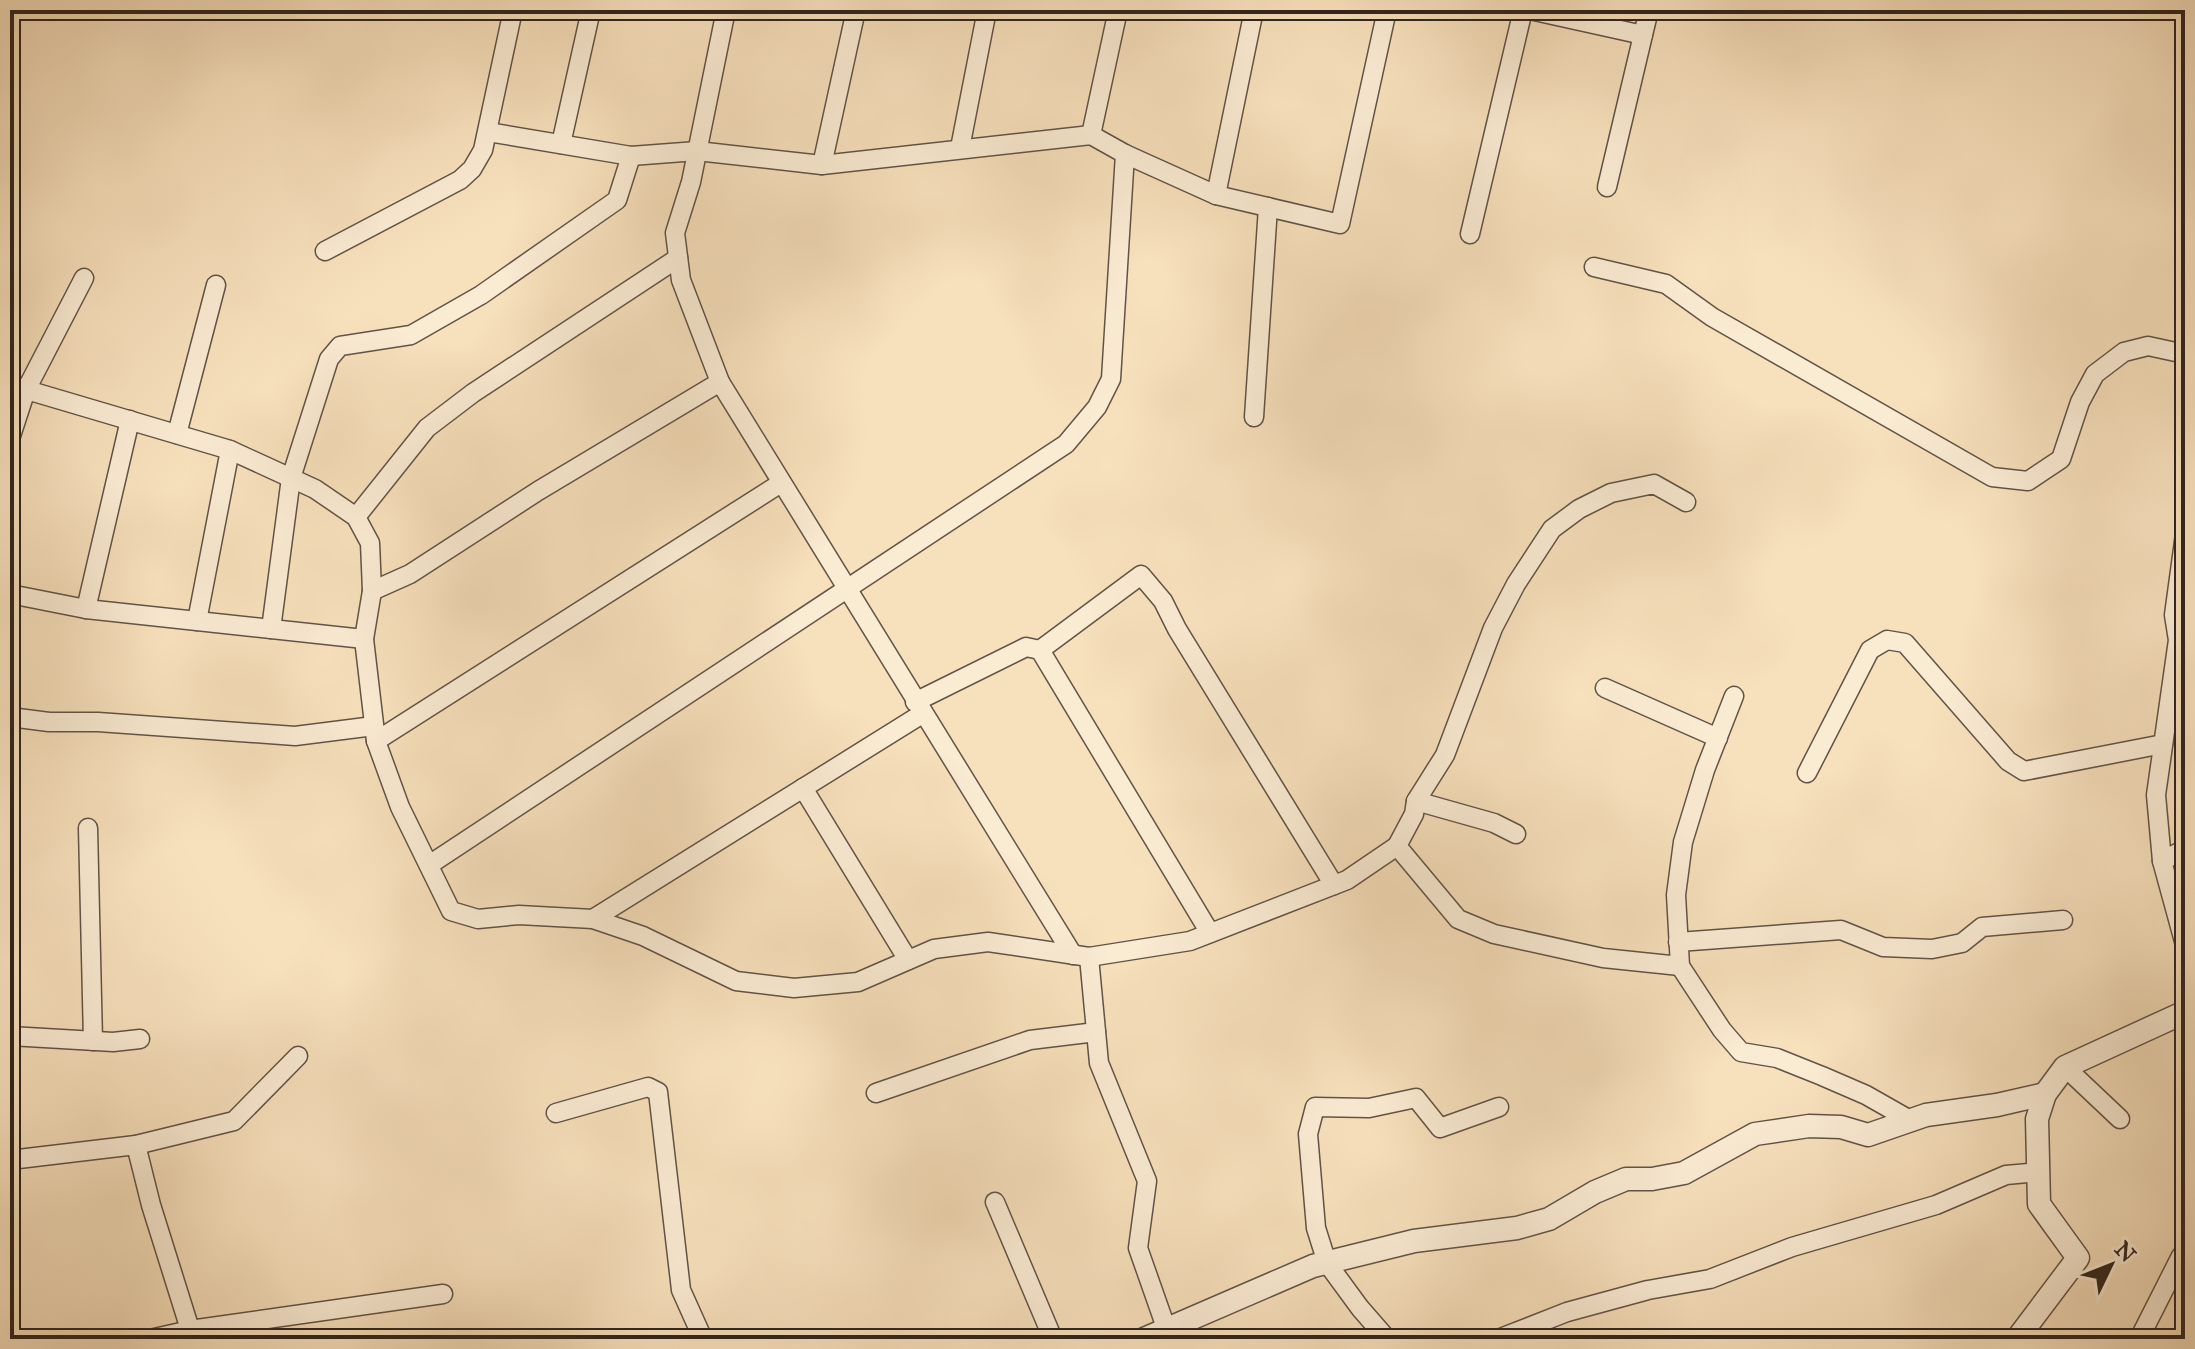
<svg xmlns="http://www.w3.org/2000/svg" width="2195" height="1349" font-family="'IM FELL Great Primer',serif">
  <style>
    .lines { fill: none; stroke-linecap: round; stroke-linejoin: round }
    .minor-casing { stroke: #625346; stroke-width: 21 }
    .tertiary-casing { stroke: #625346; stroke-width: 25 }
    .minor { stroke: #faebd3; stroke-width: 18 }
    .tertiary { stroke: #faebd3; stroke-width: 22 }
  </style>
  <rect width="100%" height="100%" fill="#f7e0bc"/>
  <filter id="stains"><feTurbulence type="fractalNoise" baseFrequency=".0025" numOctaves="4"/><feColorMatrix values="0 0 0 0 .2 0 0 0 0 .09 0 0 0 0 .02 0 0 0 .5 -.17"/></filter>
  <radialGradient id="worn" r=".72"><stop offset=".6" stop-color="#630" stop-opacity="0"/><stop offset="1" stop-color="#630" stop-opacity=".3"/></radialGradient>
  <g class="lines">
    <defs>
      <g id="minor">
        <path d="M726,10l-35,172 -16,51 6,47 39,102 353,573"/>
        <path d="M1530,10l113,25 6,-25"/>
        <path d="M488,132l143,24 66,-5 125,14 269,-30 34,19 91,41 124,29 47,-214"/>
        <path d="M1091,135l27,-125"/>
        <path d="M561,144l30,-134"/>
        <path d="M960,148l27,-138"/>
        <path d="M822,165l34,-155"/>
        <path d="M1607,187l36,-152"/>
        <path d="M1216,195l38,-185"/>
        <path d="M1470,234l53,-224"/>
        <path d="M325,251l135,-71 12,-11 11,-19 30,-140"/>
        <path d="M1594,267l72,17 46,33 280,160 36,4 33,-22 19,-57 15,-28 29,-22 24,-6 37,8"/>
        <path d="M10,385l220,65 85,39 41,28 14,26 2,48 -8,48 12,102 24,66 51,104 27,8 41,-4 74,4 50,17 93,45 58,7 64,-6 76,-33 54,-7 101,15 101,-16 157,-61 50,-34"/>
        <path d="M1254,417l14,-210"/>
        <path d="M177,434l39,-149"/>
        <path d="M10,439l16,-49 58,-112"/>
        <path d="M356,517l71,-89 46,-35 205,-135"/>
        <path d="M2185,534l-11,81 4,25 -22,155 6,66 23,84"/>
        <path d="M372,591l38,-17 128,-83 182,-109"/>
        <path d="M10,594l76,15 278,30"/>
        <path d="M86,609l44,-189"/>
        <path d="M197,621l33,-171"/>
        <path d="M271,629l20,-151 38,-119 11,-13 71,-11 70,-40 136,-95 14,-44"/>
        <path d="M1040,650l101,-75 22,26 14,28 157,256"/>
        <path d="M1605,688l113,50"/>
        <path d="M1734,696l-29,74 -22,72 -7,53 4,71 42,64 19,22 36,6 45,18 44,19 44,25"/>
        <path d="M915,702l111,-55 14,3 170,283"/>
        <path d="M10,717l39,5h49l197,14 79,-10"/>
        <path d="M376,741l405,-258"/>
        <path d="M1807,773l63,-123 17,-10 18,3 103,118 16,10 139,-27"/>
        <path d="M803,788l105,172"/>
        <path d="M1416,801l78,22 22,11"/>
        <path d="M88,828l5,213"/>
        <path d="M2162,861l23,-12"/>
        <path d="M429,865l637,-421 31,-37 14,-28 14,-225"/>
        <path d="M593,919l329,-205"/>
        <path d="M1678,942l163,-12 42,17 49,2 30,-6 20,-16 81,-7"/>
        <path d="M1089,957l10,106 48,118 -9,67 32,91"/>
        <path d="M1680,966l-77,-8 -109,-24 -36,-15 -61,-73 17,-32 2,-13 29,-46 48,-127 23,-44 36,-55 27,-20 32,-16 43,-9 32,18"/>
        <path d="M10,1036l103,6 27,-3"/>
        <path d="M2065,1067l55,52"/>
        <path d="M876,1093l154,-53 66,-8"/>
        <path d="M556,1113l92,-26 10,5 23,198 22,49"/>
        <path d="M136,1145l15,60 42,134"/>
        <path d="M10,1160l126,-15 98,-24 64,-65"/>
        <path d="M995,1202l58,137"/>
        <path d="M150,1339l40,-9 253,-36"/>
        <path d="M1387,1339l-27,-31 -33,-45 -11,-35 -8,-94 7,-27 54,1 47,-10 24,30 59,-21"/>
        <path d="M1498,1339l69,-27 81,-22 62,-11 82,-32 144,-42 70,-30 33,-3"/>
        <path d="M2139,1339l42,-83"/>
      </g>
      <g id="tertiary">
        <path d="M1144,1339l169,-73 101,-25 103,-13 32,-9 46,-27 31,-13h26l32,-6 71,-39 54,-8 32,1 27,8 58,-20 71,-10 48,-11"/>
        <path d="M2017,1339l61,-81 -39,-54 -2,-85 8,-25 20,-27 120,-55"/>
      </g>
    </defs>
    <use href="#minor" class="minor-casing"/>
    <use href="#tertiary" class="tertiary-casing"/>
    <use href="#minor" class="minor"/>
    <use href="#tertiary" class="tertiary"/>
  </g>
  <rect width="2195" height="1349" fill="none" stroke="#f7e0bc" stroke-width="40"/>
  <rect x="12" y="12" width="2171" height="1325" fill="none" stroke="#30241e" stroke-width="4"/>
  <rect x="20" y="20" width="2155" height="1309" fill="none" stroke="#30241e" stroke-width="2"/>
  <g transform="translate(2111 1265) rotate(47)" stroke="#faebd3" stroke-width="6" paint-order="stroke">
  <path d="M0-6L14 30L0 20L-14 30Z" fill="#30241e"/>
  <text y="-12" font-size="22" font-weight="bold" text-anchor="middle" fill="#30241e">N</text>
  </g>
  <rect width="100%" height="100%" filter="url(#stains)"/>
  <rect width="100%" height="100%" fill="url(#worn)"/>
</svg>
